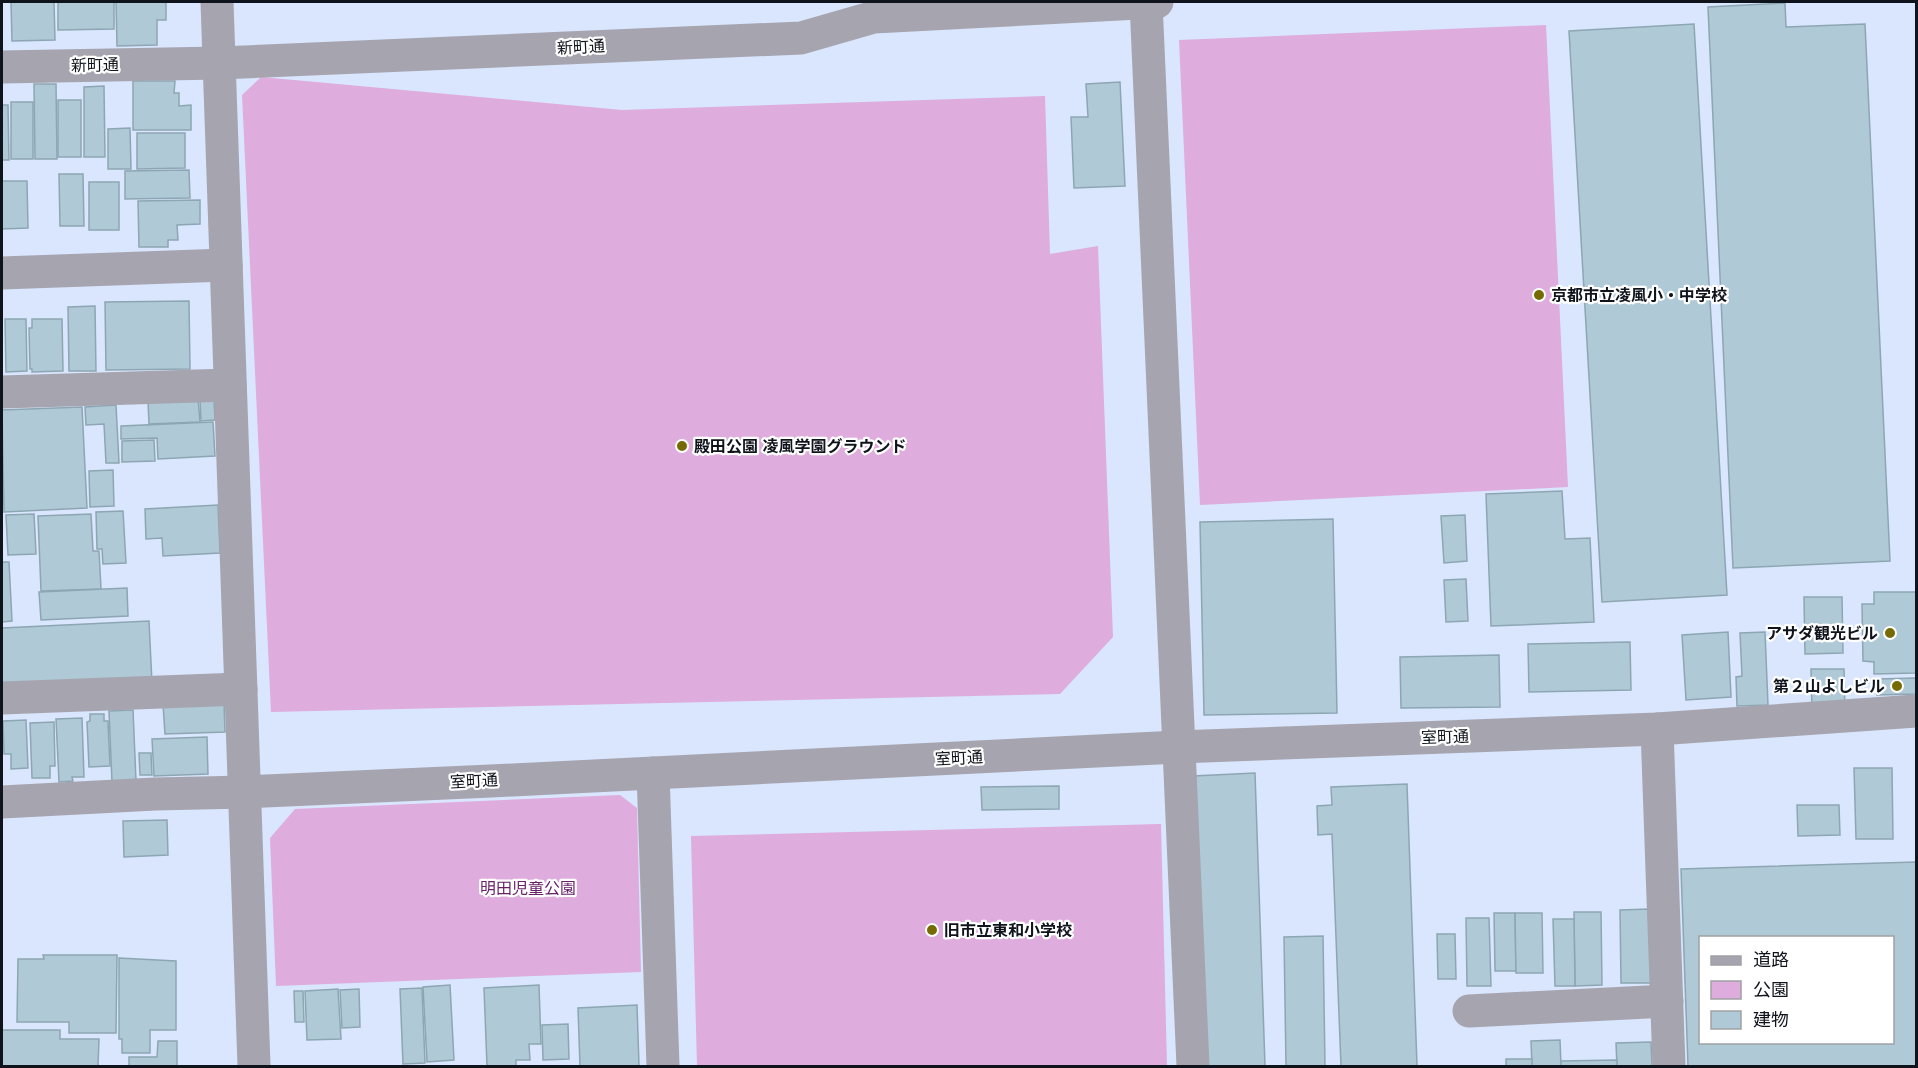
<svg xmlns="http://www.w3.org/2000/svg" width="1918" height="1068" font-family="Arial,'Noto Sans JP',sans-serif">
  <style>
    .green { fill: #deacdd }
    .building { fill: #afc9d7; stroke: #8da6b3; stroke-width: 1.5; fill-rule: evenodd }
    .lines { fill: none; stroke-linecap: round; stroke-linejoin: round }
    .minor { stroke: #a6a4af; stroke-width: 33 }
    .poi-dot { fill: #756a03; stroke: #fff; stroke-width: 2 }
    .labels { text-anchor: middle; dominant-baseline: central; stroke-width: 4.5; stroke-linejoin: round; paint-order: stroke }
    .street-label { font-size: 16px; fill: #0f131b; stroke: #fff }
    .poi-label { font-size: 16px; font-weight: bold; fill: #0f131b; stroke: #fff; text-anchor: start }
    .park-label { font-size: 16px; fill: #662167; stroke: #fff }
  </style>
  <rect width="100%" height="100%" fill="#d9e6fd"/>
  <g class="green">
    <path d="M1546,25l22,462 -368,18 -21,-465z"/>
    <path d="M261,77l361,33 423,-14 5,158 48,-8 15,391 -53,57 -789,18 -29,-617z"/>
    <path d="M620,795l17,13 4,164 -365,14 -6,-148 25,-29z"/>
    <path d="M1161,824l6,242h-470l-6,-230z"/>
  </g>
  <g class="building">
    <path d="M11,2h43l1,38 -43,1z"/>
    <path d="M58,2h56v27l-56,1z"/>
    <path d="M116,2h50v18h-9v25l-40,1z"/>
    <path d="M1785,3l1,24 79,-3 25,537 -157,7 -25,-561z"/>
    <path d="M1694,24l33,571 -125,7 -33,-571z"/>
    <path d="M133,81h42l-1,12h5v13l12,-1v25h-58z"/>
    <path d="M1120,82l5,104 -51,2 -3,-71h17l-2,-33z"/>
    <path d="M34,84h22l1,75h-22z"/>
    <path d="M104,86l1,71h-21v-70z"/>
    <rect x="58" y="100" width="23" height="57"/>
    <rect x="11" y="102" width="22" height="57"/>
    <path d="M2,105h6l1,55h-7z"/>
    <path d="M130,128l1,41h-23v-40z"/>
    <path d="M137,133h48v35l-48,1z"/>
    <path d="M189,170l1,28 -65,1v-28z"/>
    <path d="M59,174h24l1,52h-24z"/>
    <path d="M2,181h25l1,47 -26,1z"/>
    <rect x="89" y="182" width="30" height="48"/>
    <path d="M200,200v24l-23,1 1,15h-10v7h-29l-1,-46z"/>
    <path d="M189,301l1,68 -84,1 -1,-68z"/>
    <path d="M95,306l1,65h-27l-1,-64z"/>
    <path d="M5,319h21l1,52 -21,1z"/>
    <path d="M32,319h30l1,52 -31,1v-3h-2l-1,-41h3z"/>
    <path d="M198,398l2,24 -51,2 -1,-23z"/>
    <path d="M214,399l1,21 -14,1 -1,-21z"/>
    <path d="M116,405l3,58h-13l-2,-39 -18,1 -1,-18z"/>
    <path d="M82,407l5,101 -83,4 -2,-102z"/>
    <path d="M213,422l2,34 -57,3 -1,-21 -36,1v-13z"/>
    <path d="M154,440l1,21 -33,1v-21z"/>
    <path d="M113,470l1,36 -24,1 -1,-36z"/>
    <path d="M1562,491l3,48 25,-1 4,84 -103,4 -5,-132z"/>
    <path d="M218,505l2,48 -57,3 -1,-18 -16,1 -1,-30z"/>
    <path d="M123,511l3,52 -23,1 -1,-15h-5l-1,-37z"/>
    <path d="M34,514l2,40 -28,1 -2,-40z"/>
    <path d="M91,514l2,37h6l2,38 -60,2 -3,-75z"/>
    <path d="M1465,515l2,46 -23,2 -3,-47z"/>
    <path d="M1333,519l4,194 -133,2 -4,-193z"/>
    <path d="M2,562h7l3,59 -10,1z"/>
    <path d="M1466,579l2,42 -22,1 -2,-42z"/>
    <path d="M127,588l1,28 -87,4 -2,-28z"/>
    <path d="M1874,592h42v81l-42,1v-12l-11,-1 -1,-57h12z"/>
    <path d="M1804,597h38l1,56 -38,1z"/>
    <path d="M149,621l3,62 -150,7v-62z"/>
    <path d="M1728,632l3,65 -45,3 -4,-65z"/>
    <path d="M1765,632l3,73 -31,1 -1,-29 6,-1 -2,-43z"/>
    <path d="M1630,642l1,48 -102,2 -1,-48z"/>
    <path d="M1499,655l1,52 -99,1 -1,-51z"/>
    <path d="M1811,669h33l1,43 -33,1z"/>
    <path d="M1916,678v16l-39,1v-16z"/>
    <path d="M224,702l1,30 -60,2 -2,-30z"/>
    <path d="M133,710l3,71 -24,1 -3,-71z"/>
    <path d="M90,714h14v7h4l2,45 -21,1 -2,-45 3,-1z"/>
    <path d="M82,718l2,59h-12l1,4 -14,1 -3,-63z"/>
    <path d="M26,720l2,48 -17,1v-15h-7l-1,-33z"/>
    <path d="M54,722l1,44h-5v12h-18l-2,-55z"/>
    <path d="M207,737l1,37 -54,2 -2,-37z"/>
    <path d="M139,753h12l1,22h-12z"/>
    <path d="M1854,768h38l1,71h-37z"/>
    <path d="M1255,773l10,293h-62l-10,-290z"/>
    <path d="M1407,784l10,282h-76l-9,-232 -14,1 -1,-29 15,-1 -1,-18z"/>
    <path d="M1059,786v23l-77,1 -1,-23z"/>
    <path d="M1797,805h42l1,30 -42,1z"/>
    <path d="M167,820l1,35 -44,2 -1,-36z"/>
    <path d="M1916,862v204h-228l-7,-197zM1700,938h192v104h-192z"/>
    <path d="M1650,909l1,74h-30l-1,-73z"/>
    <path d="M1574,912h27l1,73 -27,1z"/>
    <path d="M1494,913h21l1,58h-21z"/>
    <path d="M1515,913h27l1,60h-27z"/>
    <path d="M1466,918h23l2,68h-24z"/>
    <path d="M1553,919h21l1,67h-20z"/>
    <path d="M1437,934h18l1,45h-18z"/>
    <path d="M1323,936l2,130h-39l-2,-129z"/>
    <path d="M43,955h74l-1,78h-47v-11h-52l1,-63h26z"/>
    <path d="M119,958l57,3v69h-26v23h-28v-14h-3z"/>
    <path d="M450,985l4,75 -27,2 -4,-75z"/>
    <path d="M539,985l2,59h-12l1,16h-14v6h-29l-3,-78z"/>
    <path d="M422,988l3,75 -22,1 -3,-75z"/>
    <path d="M338,989l3,50 -34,1 -2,-49z"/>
    <path d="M359,989l1,38 -18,1 -2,-38z"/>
    <path d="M294,991h9l1,31h-9z"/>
    <path d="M637,1005l2,61h-59l-2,-58z"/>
    <path d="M568,1024l1,35 -26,1 -1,-35z"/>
    <path d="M2,1030h58v9h39l-1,27h-96z"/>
    <path d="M1560,1040l1,26h-29l-1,-25z"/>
    <path d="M158,1041h19v25h-48v-9h28z"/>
    <path d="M1651,1042l1,24h-35l-1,-23z"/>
    <rect x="1506" y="1059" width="26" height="7"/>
    <path d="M1617,1060v6h-56v-5z"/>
  </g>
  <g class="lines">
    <g class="minor">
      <path d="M217,2l37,1064"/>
      <path d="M1146,2l47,1064"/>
      <path d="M2,67l217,-4 582,-25 73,-21 283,-15"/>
      <path d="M2,273l224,-8"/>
      <path d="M2,392l228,-7"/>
      <path d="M2,698l239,-9"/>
      <path d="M1657,729l12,337"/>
      <path d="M653,773l10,293"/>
      <path d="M2,802l153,-8 90,-2 246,-11 687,-34 479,-18 259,-18"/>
      <path d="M1469,1011l198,-10"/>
    </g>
  </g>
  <g class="poi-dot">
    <circle cx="1539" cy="295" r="6"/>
    <circle cx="682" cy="446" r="6"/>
    <circle cx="1890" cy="633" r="6"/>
    <circle cx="1897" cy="686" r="6"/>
    <circle cx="932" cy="930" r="6"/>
  </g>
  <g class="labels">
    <g class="street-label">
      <text transform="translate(581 47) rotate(-3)">新町通</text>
      <text transform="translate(95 65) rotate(-1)">新町通</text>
      <text transform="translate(1445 737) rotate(-2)">室町通</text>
      <text transform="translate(959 758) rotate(-3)">室町通</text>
      <text transform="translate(474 781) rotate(-3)">室町通</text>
    </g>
    <g class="poi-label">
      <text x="1551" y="295">京都市立凌風小・中学校</text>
      <text x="694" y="446">殿田公園 凌風学園グラウンド</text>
      <text x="1878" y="633" text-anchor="end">アサダ観光ビル</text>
      <text x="1885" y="686" text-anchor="end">第２山よしビル</text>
      <text x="944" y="930">旧市立東和小学校</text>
    </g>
    <g class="park-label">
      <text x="528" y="888">明田児童公園</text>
    </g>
  </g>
  <rect width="1918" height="1068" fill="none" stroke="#0f131b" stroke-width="6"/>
  <rect x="1699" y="936" width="195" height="108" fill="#ffffff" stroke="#9fa1a4" stroke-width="1.5"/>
  <rect x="1711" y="956" width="30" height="9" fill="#a6a4af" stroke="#9fa1a4" stroke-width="1.5"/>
  <text x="1753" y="966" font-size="18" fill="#0f131b">道路</text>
  <rect x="1711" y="981" width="30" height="18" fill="#deacdd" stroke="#9fa1a4" stroke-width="1.5"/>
  <text x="1753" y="996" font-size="18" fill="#0f131b">公園</text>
  <rect x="1711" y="1011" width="30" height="18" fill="#afc9d7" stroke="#9fa1a4" stroke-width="1.5"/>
  <text x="1753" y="1026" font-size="18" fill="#0f131b">建物</text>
</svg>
